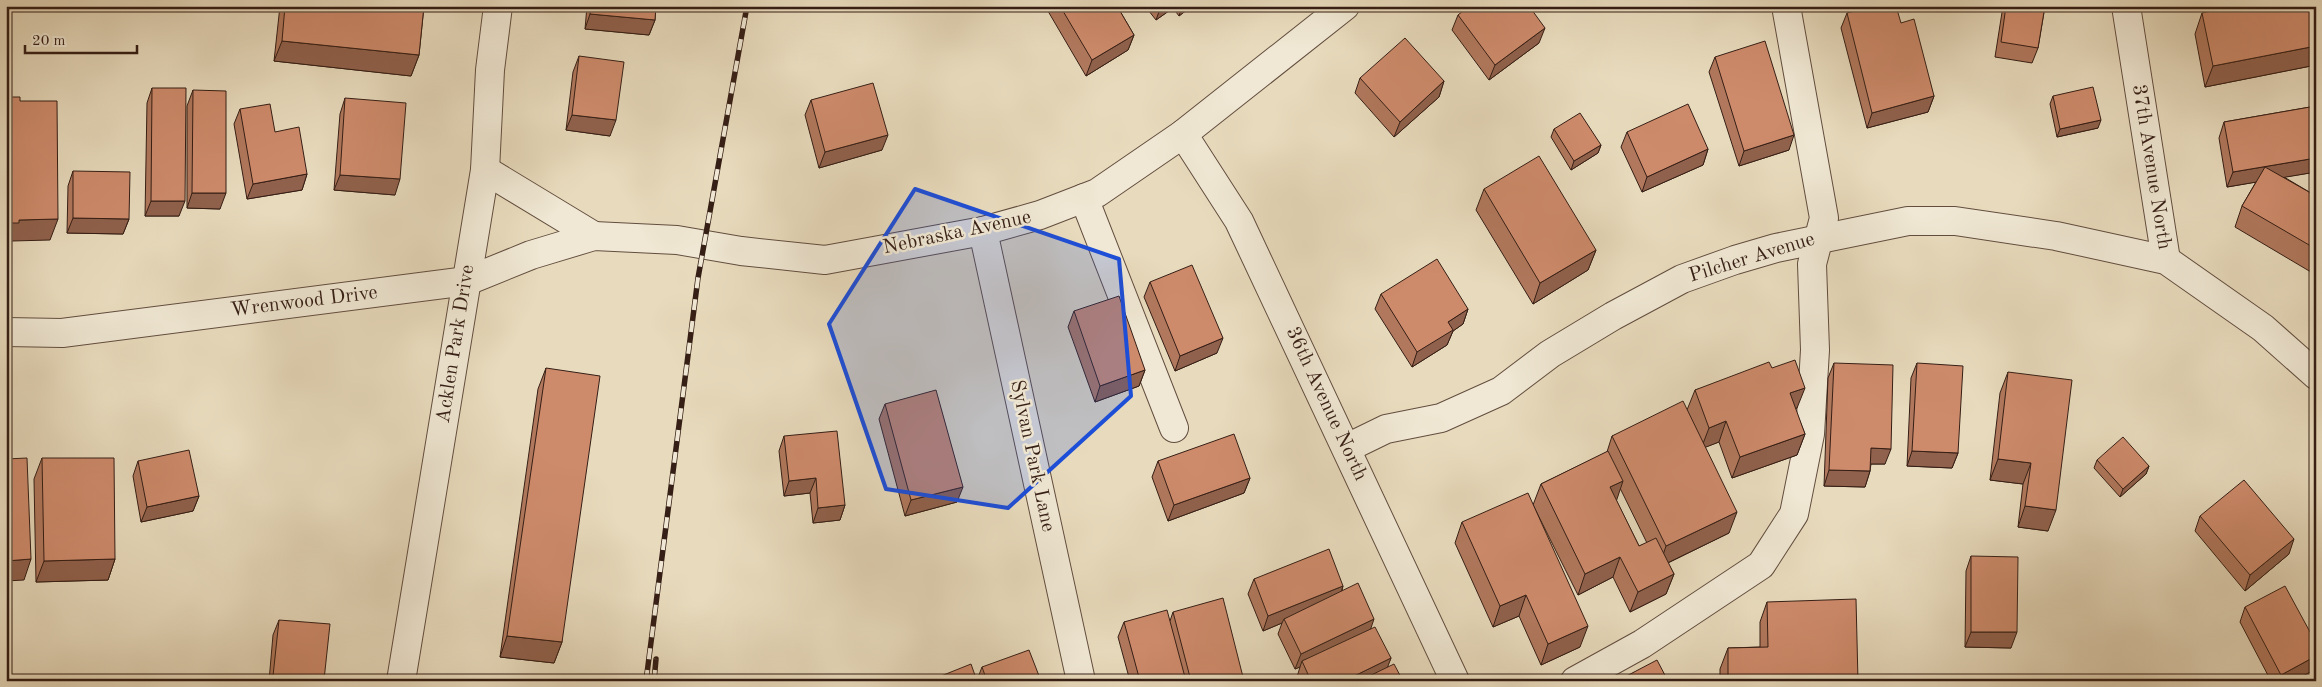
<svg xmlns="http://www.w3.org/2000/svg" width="2322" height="687" font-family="'Old Standard TT',serif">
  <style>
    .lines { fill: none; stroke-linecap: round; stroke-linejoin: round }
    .minor-casing { stroke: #624d3f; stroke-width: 30 }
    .minor { stroke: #f0e8d4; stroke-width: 28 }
    .rail-casing { stroke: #351e15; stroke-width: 5.5 }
    .rail { stroke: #f0e8d4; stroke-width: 4; stroke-dasharray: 11; stroke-linecap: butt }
    .wall { fill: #b1785d; stroke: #351e15; fill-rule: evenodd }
    .shaded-wall { fill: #90614c; stroke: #351e15 }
    .building { fill: #ce8b6c; stroke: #351e15 }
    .marked { fill: #1d4ed8; fill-opacity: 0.2; stroke: #1d4ed8; stroke-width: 4; stroke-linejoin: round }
    .labels { text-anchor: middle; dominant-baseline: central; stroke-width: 5; stroke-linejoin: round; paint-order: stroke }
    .street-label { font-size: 20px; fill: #351e15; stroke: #f0e8d4 }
  </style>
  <rect width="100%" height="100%" fill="#e8dbbd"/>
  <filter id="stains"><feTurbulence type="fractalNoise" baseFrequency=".004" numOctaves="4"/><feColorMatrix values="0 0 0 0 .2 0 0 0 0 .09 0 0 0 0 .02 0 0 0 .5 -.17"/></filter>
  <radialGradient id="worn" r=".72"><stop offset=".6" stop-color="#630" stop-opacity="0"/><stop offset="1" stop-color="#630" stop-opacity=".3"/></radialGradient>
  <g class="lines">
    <defs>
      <g id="minor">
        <path d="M2126,6l40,254"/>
        <path d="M1183,134l56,87 216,460"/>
        <path d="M485,170l109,66"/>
        <path d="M1084,198l90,230"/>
        <path d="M983,231l98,450"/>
        <path d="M6,332l56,1 405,-52 64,-26 63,-19 83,4 64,11 84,9 158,-29 57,-16 57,-22 86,-59 162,-128"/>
        <path d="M1347,448l39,-19 55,-11 60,-27 49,-37 63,-38 69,-37 53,-19 41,-12 132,-27h47l101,15 110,24 97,68 53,47"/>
        <path d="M401,681l84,-511 5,-100 8,-64"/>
        <path d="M1575,681l67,-37 119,-79 33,-51 16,-80 5,-84 -3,-86 12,-46 -38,-212"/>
      </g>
    </defs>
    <use href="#minor" class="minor-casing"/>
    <use href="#minor" class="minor"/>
    <defs>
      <g id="rail">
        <path d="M646,681l52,-403 49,-272"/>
        <path d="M654,681l2,-22"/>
      </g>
    </defs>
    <use href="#rail" class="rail-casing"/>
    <use href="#rail" class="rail"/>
  </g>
  <g class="wall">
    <path d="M280,6h144l-5,49 -8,21 -137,-15z"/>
    <path d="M587,6h69l-1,14 -6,15 -64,-6z"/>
    <path d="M1045,6h72l17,29 -6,15 -42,26z"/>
    <path d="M1145,6h47l-13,10 -6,-8 -17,12z"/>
    <path d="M2003,6h42l-7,42 -6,15 -37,-6z"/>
    <path d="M2316,6v59l-111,22 -10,-53 7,-21z"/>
    <path d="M1847,13l54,10 33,73 -6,16 -61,16 -26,-100z"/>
    <path d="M1458,15l81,28 -50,37 -37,-50z"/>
    <path d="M579,56l31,80 -44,-6 7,-58z"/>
    <path d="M1715,57l74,93 -50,16 -30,-94z"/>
    <path d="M1360,78l84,3 -5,16 -45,40 -39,-44z"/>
    <path d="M152,88l27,128h-34l2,-113z"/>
    <path d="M193,90l27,119 -33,-1v-102z"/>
    <path d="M2053,96l45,32 -41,9 -7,-33z"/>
    <path d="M345,98l50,97 -61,-5 6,-76z"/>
    <path d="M811,100l71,50 -63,18 -14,-53z"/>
    <path d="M2316,106v66l-32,5 32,19v79l-81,-48 7,-21 14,-24 -29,5 -8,-49 5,-16z"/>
    <path d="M240,109l67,65 -5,16 -55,9 -13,-75z"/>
    <path d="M1554,129l47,16 -3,8 -27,17 -20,-33z"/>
    <path d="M1627,132l81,17 -5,16 -61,27 -21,-45z"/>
    <path d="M73,171l56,48 -6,15 -56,-1 1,-47z"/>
    <path d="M1484,189l112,61 -8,20 -55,34 -57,-94z"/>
    <path d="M1150,282l67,71 -42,18 -31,-74z"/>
    <path d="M1381,294l87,15 -5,15 -10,7 -6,14 -35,22 -37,-58z"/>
    <path d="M1074,311l71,59 -6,16 -44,16 -27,-75z"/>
    <path d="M1834,363l51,101h-14l-1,7 -5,16 -41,-1 4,-108z"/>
    <path d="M1917,363l41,90 -6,15 -45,-2 4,-88z"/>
    <path d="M546,368l16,274 -8,21 -54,-6 38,-268z"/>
    <path d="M1772,368l25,40 -2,1 10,25 -8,21 -65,23 -13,-36 -14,5 24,86 -61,30 6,11 -8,20 -36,18 -17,-35 -35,18 -45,-90 8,-21 66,-32 5,-16 75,-26 8,-20zM1620,488l27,55 -8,3 -23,-46z"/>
    <path d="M2008,372l40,159 -30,-4 5,-43 -33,-4 10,-87z"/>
    <path d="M885,404l72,98 -52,14 -26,-97z"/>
    <path d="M784,436l61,69 -5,15 -27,3 -3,-30 -26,3 -5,-45z"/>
    <path d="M42,458l73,101 -7,21 -72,2 -2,-103z"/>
    <path d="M2097,460l52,6 -3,8 -26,23 -26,-29z"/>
    <path d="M138,461l61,35 -6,15 -52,11 -8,-46z"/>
    <path d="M1158,461l92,17 -6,15 -76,28 -16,-44z"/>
    <path d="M2200,516l89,38 -44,37 -50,-60z"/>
    <path d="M1462,522l118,125 -39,18 -22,-49 -26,11 -38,-84z"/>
    <path d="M1971,556l40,92 -46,-1 1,-76z"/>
    <path d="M1254,579l89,7 -1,5 29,38 20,29 -4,9 16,14h-104l-2,-4 3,-10 -5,2 -17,-35 4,-11 -19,8 -15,-37z"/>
    <path d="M1767,602l91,79h-138v-12l8,-21 32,-1v-25z"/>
    <path d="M2245,607l71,62 -23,12h-22l-31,-59z"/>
    <path d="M1173,612l69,69h-112l-12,-44 6,-15 46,-1z"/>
    <path d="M279,620l45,61h-55l4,-46z"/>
    <path d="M982,667l59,14h-102l2,-5 36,4z"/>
  </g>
  <g class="shaded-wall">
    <path d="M1161,6h12v2l-17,12z"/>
    <path d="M1182,6h10l-13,10z"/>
    <path d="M590,14l65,6 -6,15 -64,-6z"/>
    <path d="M1545,28l-6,15 -50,37 6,-15z"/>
    <path d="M1134,35l-6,15 -42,26 6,-16z"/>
    <path d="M282,41l137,14 -8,21 -137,-15z"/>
    <path d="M2316,46v19l-111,22 8,-21z"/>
    <path d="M1444,81l-5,16 -45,40 6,-15z"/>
    <path d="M1934,96l-6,16 -61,16 5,-15z"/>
    <path d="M572,115l44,5 -6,16 -44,-6z"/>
    <path d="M2101,120l-3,8 -41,9 3,-8z"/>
    <path d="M888,135l-6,15 -63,18 6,-16z"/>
    <path d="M1794,135l-5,15 -50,16 5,-15z"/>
    <path d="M1601,145l-3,8 -27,17 3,-9z"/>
    <path d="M1708,149l-5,16 -61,27 5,-15z"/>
    <path d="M2316,158v14l-89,15 6,-15z"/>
    <path d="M307,174l-5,16 -55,9 6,-15z"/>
    <path d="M340,175l60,4 -5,16 -61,-5z"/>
    <path d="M192,193h34l-6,16 -33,-1z"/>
    <path d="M151,201h34l-6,15h-34z"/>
    <path d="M73,218l56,1 -6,15 -56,-1z"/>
    <path d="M58,219l-8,21 -38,1 -1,3h-5v-21l13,-3z"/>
    <path d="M1596,250l-8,20 -55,34 7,-21z"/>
    <path d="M1468,309l-5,15 -10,7 -6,14 -35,22 5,-15 31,-30z"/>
    <path d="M1223,338l-6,15 -42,18 5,-15z"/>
    <path d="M1145,370l-6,16 -44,16 5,-16z"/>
    <path d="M1805,388l-8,20 -15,6 8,-21z"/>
    <path d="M1726,421l-7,21 -18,7 8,-21z"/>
    <path d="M1805,434l-8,21 -65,23 8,-21z"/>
    <path d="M1871,448l20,1 -6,15h-19z"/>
    <path d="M1912,451l46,2 -6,15 -45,-2z"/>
    <path d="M1998,459l33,4 -8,21 -33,-4z"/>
    <path d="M2149,466l-3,8 -26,23 3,-8z"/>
    <path d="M1829,470l41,1 -5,16 -41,-1z"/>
    <path d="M816,478l-6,15 -26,3 5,-15z"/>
    <path d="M1250,478l-6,15 -76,28 6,-16z"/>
    <path d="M1623,481l-7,21 -6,-15z"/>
    <path d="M963,487l-6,15 -52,14 6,-16z"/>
    <path d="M199,496l-6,15 -52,11 6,-15z"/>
    <path d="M845,505l-5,15 -27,3 5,-15z"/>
    <path d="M2025,506l31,4 -8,21 -30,-4z"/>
    <path d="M1737,512l-8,21 -70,34 7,-21z"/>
    <path d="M2294,539l-5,15 -44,37 5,-16z"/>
    <path d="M1620,557l-7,20 -35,18 7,-21z"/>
    <path d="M31,559l-7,21 -18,1v-20z"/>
    <path d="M115,559l-7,21 -72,2 8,-21z"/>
    <path d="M1674,574l-8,20 -36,18 8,-20z"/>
    <path d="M1343,586l-5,15 -54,18 -2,4 -19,8 5,-15z"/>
    <path d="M1526,595l-7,21 -26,11 7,-21z"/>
    <path d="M1374,619l-5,15 -67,27 -2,6 -5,2 6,-15z"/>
    <path d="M1588,626l-8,21 -39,18 7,-21z"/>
    <path d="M1971,632h46l-6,16 -46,-1z"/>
    <path d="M507,636l55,6 -8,21 -54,-6z"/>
    <path d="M2316,656v13l-23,12h-14l2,-6z"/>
    <path d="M1391,658l-6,16 -15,7h-26z"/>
    <path d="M273,676l51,5h-53z"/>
    <path d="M1243,677l-1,4h-13z"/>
  </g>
  <g class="building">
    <path d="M285,6h139l-5,49 -137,-14z"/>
    <path d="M591,6h65l-1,14 -65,-6z"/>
    <path d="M1060,6h57l17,29 -42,25z"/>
    <path d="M1469,6h60l16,22 -50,37 -37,-50z"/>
    <path d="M1874,6h22l5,17 13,-4 20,77 -62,17 -25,-100z"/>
    <path d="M2006,6h39l-7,42 -37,-6z"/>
    <path d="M2234,6h82v40l-103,20 -11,-53z"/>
    <path d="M1405,38l39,43 -44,41 -40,-44z"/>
    <path d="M1765,41l29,94 -50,16 -29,-94z"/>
    <path d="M579,56l45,6 -8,58 -44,-5z"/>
    <path d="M873,83l15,52 -63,17 -14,-52z"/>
    <path d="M2093,87l8,33 -41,9 -7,-33z"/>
    <path d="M152,88h34l-1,113h-34z"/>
    <path d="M193,90l33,1v102h-34z"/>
    <path d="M6,97h14v4h37l1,118 -39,1v3h-13z"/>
    <path d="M345,98l61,5 -6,76 -60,-4z"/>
    <path d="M270,104l5,28 24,-5 8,47 -54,10 -13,-75z"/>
    <path d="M1688,104l20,45 -61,28 -20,-45z"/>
    <path d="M2316,106v52l-83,14 -9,-50z"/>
    <path d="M1580,113l21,32 -27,16 -20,-32z"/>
    <path d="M1539,156l57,94 -56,33 -56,-94z"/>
    <path d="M2265,167l51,29v53l-74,-43z"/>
    <path d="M73,171l57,1 -1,47 -56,-1z"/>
    <path d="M1437,259l31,50 -20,13 5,8 -36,22 -36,-58z"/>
    <path d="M1192,265l31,73 -43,18 -30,-74z"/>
    <path d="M1119,296l26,74 -45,16 -26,-75z"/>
    <path d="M1795,360l10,28 -15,5 15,41 -65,23 -14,-36 -17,7 -14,-38 74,-28 3,6z"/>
    <path d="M1834,363l59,2 -2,84 -20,-1 -1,23 -41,-1z"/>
    <path d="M1917,363l46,3 -5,87 -46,-2z"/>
    <path d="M546,368l54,8 -38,266 -55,-6z"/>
    <path d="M2008,372l64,8 -16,130 -31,-4 6,-43 -33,-4z"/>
    <path d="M936,390l27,97 -52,13 -26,-96z"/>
    <path d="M1683,401l54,111 -71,34 -54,-110z"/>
    <path d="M837,431l8,74 -27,3 -2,-30 -27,3 -5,-45z"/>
    <path d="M1234,434l16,44 -76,27 -16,-44z"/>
    <path d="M2123,437l26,29 -26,23 -26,-29z"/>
    <path d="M189,450l10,46 -52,11 -9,-46z"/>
    <path d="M1608,451l15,30 -13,6 29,59 17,-8 18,36 -36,18 -18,-35 -35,17 -44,-90z"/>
    <path d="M27,458l4,101 -25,2v-102z"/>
    <path d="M42,458h72l1,101 -71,2z"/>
    <path d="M2244,480l50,59 -44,36 -50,-59z"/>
    <path d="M1528,493l60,133 -40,18 -22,-49 -26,11 -38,-84z"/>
    <path d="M1329,549l14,37 -75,30 -14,-37z"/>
    <path d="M1971,556l47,1 -1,75h-46z"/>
    <path d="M1358,583l16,36 -73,35 -17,-35z"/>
    <path d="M2285,586l31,57v13l-35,19 -36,-68z"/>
    <path d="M1223,598l20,79 -14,4h-38l-18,-69z"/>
    <path d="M1856,599l2,82h-130v-33l40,-1 -1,-45z"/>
    <path d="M1167,610l19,71h-46l-16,-59z"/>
    <path d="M279,620l51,4 -6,56 -51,-4z"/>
    <path d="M1375,627l16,31 -47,23h-33l-9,-20z"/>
    <path d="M1029,650l12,31h-54l-5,-14z"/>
    <path d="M1657,660l11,21h-51z"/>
    <path d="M971,664l6,17h-35l-1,-5z"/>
    <path d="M1394,664l9,17h-44z"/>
    <path d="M934,678l1,3h-9z"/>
  </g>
  <path class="marked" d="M915,189l204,70 12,137 -123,112 -122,-19 -57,-165z"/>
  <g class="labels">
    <g class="street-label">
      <text transform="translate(2151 167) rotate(81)">37th Avenue North</text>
      <text transform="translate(957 233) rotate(-12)">Nebraska Avenue</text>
      <text transform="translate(1752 258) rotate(-17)">Pilcher Avenue</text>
      <text transform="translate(304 302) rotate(-7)">Wrenwood Drive</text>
      <text transform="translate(456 344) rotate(-81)">Acklen Park Drive</text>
      <text transform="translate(1326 404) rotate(65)">36th Avenue North</text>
      <text transform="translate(1032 456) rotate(78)">Sylvan Park Lane</text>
    </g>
  </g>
  <rect width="2322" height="687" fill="none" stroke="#e8dbbd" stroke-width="25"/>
  <rect x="8" y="8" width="2307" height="672" fill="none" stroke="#351e15" stroke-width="2.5"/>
  <rect x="12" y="12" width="2297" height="662" fill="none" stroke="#351e15"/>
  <path d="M25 45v8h112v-8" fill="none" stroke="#351e15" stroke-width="2.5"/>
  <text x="32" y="45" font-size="15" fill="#351e15" stroke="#f0e8d4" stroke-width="4" paint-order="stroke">20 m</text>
  <rect width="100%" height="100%" filter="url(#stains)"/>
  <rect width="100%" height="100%" fill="url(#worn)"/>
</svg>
